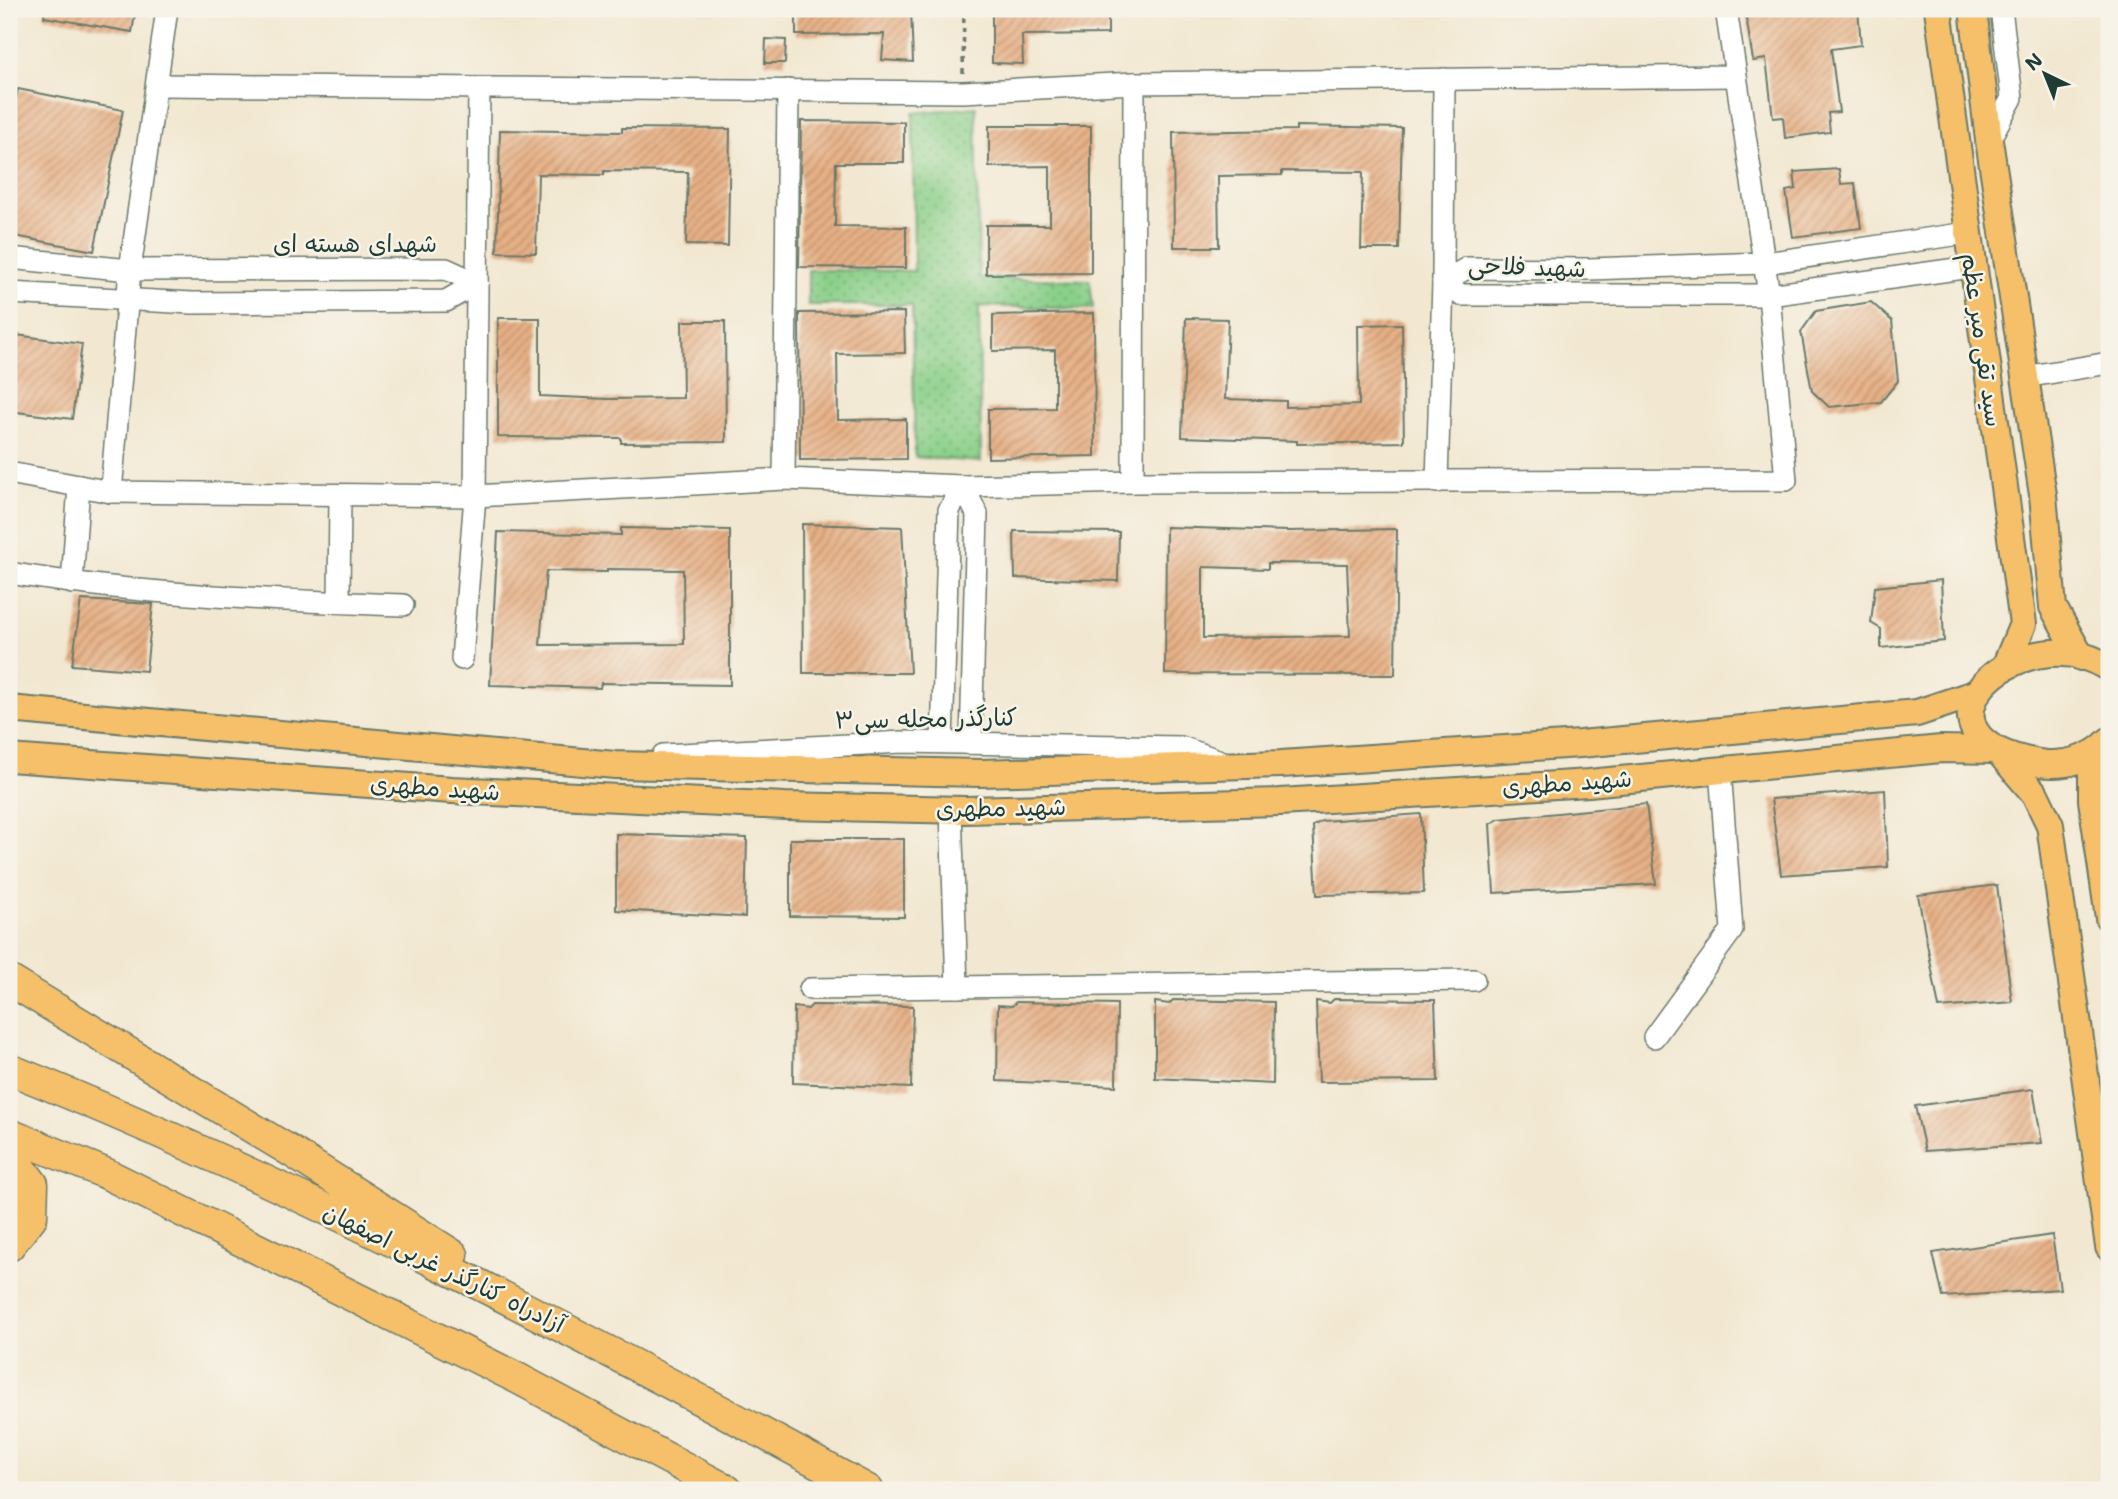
<svg xmlns="http://www.w3.org/2000/svg" width="2118" height="1499" font-family="'Shantell Sans','Playpen Sans Arabic',sans-serif">
  <style>
    .grass { fill: url(#grass-dots); stroke: #55865f; stroke-width: 2 }
    .building { fill: url(#building-hatch); fill-rule: evenodd }
    .lines { fill: none; stroke-linecap: round; stroke-linejoin: round }
    .minor-casing { stroke: #69796b; stroke-width: 24 }
    .major-casing { stroke: #69796b; stroke-width: 30 }
    .highway-casing { stroke: #69796b; stroke-width: 33 }
    .path { stroke: #69796b; stroke-width: 3.5; stroke-dasharray: 5 5; stroke-linecap: butt }
    .minor { stroke: #fff; stroke-width: 21 }
    .major { stroke: #f6c06b; stroke-width: 26 }
    .highway { stroke: #f6c06b; stroke-width: 30 }
    .labels { text-anchor: middle; dominant-baseline: central; stroke-width: 5; stroke-linejoin: round; paint-order: stroke }
    .street-label { font-size: 24px; fill: #1f3d34; stroke: #f7f3e8 }
  </style>
  <defs>
    <pattern id="grass-dots" width="8" height="8" patternUnits="userSpaceOnUse" patternTransform="scale(1.75)"><rect width="8" height="8" fill="#8bd08a"/><path d="M2 2h.1M6 6h.1" fill="none" stroke="#71aa72" stroke-width="1.8" stroke-linecap="round"/></pattern>
    <pattern id="building-hatch" width="6" height="6" patternUnits="userSpaceOnUse" patternTransform="scale(1.75)"><rect width="6" height="6" fill="#e7b085"/><path d="M-1 1l2-2M0 6l6-6M5 7l2-2" fill="none" stroke="#bb906e"/></pattern>
  </defs>
  <rect width="100%" height="100%" fill="#f7f3e8"/>
  <filter id="ink" filterUnits="userSpaceOnUse"><feTurbulence type="fractalNoise" baseFrequency=".0143" numOctaves="2"/><feDisplacementMap in="SourceGraphic" scale="14" xChannelSelector="R" yChannelSelector="G"/><feConvolveMatrix kernelMatrix="1 2 1 2 8 2 1 2 1" color-interpolation-filters="sRGB"/></filter>
  <filter id="wash" filterUnits="userSpaceOnUse"><feTurbulence type="fractalNoise" baseFrequency=".00686" numOctaves="4" result="noise"/><feDisplacementMap in="SourceGraphic" scale="28" xChannelSelector="R" yChannelSelector="G"/><feGaussianBlur stdDeviation="1.57" result="paint"/><feColorMatrix in="noise" values="0 0 0 0 0 0 0 0 0 0 0 0 0 0 0 0 0 1.4 0 .05"/><feComposite in="paint" operator="in"/></filter>
  <g filter="url(#wash)">
    <rect width="100%" height="100%" fill="#f2e8d2"/>
    <path class="grass" d="M976,107l3,171 111,2 3,29 -114,-3 2,156 -66,-5 -3,-152h-104v-35l106,1 -1,-158z"/>
    <g id="blocks">
      <g class="building">
        <path d="M45,9h91l-4,23 -88,-15z"/>
        <path d="M796,9h115l2,53 -31,-2 2,-26 -88,1z"/>
        <path d="M992,9h116v25l-86,1 1,29 -31,-1z"/>
        <path d="M1745,9h113l3,36 -30,4 8,63 -11,1 2,19 -45,6 -2,-21 -10,1 -7,-59 -13,2z"/>
        <path d="M766,39l20,1 -1,23h-20z"/>
        <path d="M18,89l105,21 -29,141 -85,-16v-103z"/>
        <path d="M801,121l103,1v41h-68l-1,63 71,1v41l-107,-1z"/>
        <path d="M989,126h102v147l-105,1v-49h64v-59l-61,1z"/>
        <path d="M1296,126l106,2 -3,121h-38l2,-77 -81,-1v4l-64,1 1,71h-45l-1,-115 123,-2z"/>
        <path d="M622,128l108,1 -2,117 -42,-1 2,-73 -84,-1v4l-66,-1 -2,79 -39,-1 3,-122 122,2z"/>
        <path d="M1839,169l2,15 14,-1 6,45 -68,9 -7,-46 10,-2 -2,-17z"/>
        <path d="M1871,302l21,19 6,60 -17,21 -52,5 -17,-16 -11,-59 15,-21z"/>
        <path d="M904,312l1,41 -68,1 1,66 68,-1v40l-106,1 -1,-147z"/>
        <path d="M1094,313l1,143 -107,2v-49l67,-1v-58l-62,1v-36z"/>
        <path d="M498,318h42v78l68,3 75,-1 -1,-77h43l1,121 -105,1v-5l-123,-1z"/>
        <path d="M1186,318l42,1 -3,80 61,2v6l73,-2 -1,-80 44,-1 2,118 -107,2v-3l-115,-4z"/>
        <path d="M9,334l73,10 -10,75 -63,-8z"/>
        <path d="M802,524l100,3 8,146h-107z"/>
        <path d="M1166,527l122,4 109,-2 -2,146 -230,-1zM1268,563l79,1 3,72 -147,2v-71l65,2z"/>
        <path d="M621,528l109,2v155l-129,-2 -1,5 -110,-3 8,-153 123,3zM607,569l76,1 1,74 -144,1 6,-74 61,1z"/>
        <path d="M1014,531l105,1 -1,49 -103,-3z"/>
        <path d="M1941,580l3,61 -63,7v-19l-10,-6 4,-36z"/>
        <path d="M81,600l72,4 -7,67 -74,-6z"/>
        <path d="M1885,790l3,77 -107,8 -10,-76z"/>
        <path d="M1646,804l10,80 -162,9 -4,-69 9,-5z"/>
        <path d="M1421,814l3,79 -107,2 -4,-69 9,-5z"/>
        <path d="M616,834l131,4 -2,79 -129,-7z"/>
        <path d="M790,839h114v78l-114,-1z"/>
        <path d="M1997,885l15,117 -73,6 -21,-113z"/>
        <path d="M1334,999l101,1 3,81 -119,1 -3,-81 14,2z"/>
        <path d="M1173,1000l101,2 -1,82 -118,-6v-76l14,2z"/>
        <path d="M1016,1002l101,2 -1,82 -119,-5 1,-76 14,1z"/>
        <path d="M812,1005l101,1 -2,82 -118,-5 1,-76 14,2z"/>
        <path d="M2033,1089l9,54 -117,8 -10,-45z"/>
        <path d="M2052,1235l8,54 -117,8 -10,-44z"/>
      </g>
    </g>
  </g>
  <g filter="url(#ink)">
    <use href="#blocks" fill-opacity="0" stroke="#69796b" stroke-width="2"/>
    <g class="lines">
      <defs>
        <g id="minor">
          <path d="M157,85l806,7 171,-9 602,-7"/>
          <path d="M1989,140l23,-42 -11,-89"/>
          <path d="M1967,233l-202,30 -176,6 -122,-1 -24,14 18,13h308l202,-28"/>
          <path d="M9,258l121,12 316,-1 31,14"/>
          <path d="M9,293l183,10 254,-2 31,-18"/>
          <path d="M2025,377l84,-14"/>
          <path d="M9,473l102,19 364,4 309,-17 179,7 170,-4 653,-2 -17,-185 -43,-286"/>
          <path d="M784,479l4,-389"/>
          <path d="M1133,482l1,-399"/>
          <path d="M1437,482l6,-200 1,-203"/>
          <path d="M963,486l14,28 -6,229"/>
          <path d="M111,492l19,-222 37,-261"/>
          <path d="M9,573c131,22 262,27 394,32"/>
          <path d="M72,583l7,-97"/>
          <path d="M339,602l1,-107"/>
          <path d="M462,659l13,-163 4,-407"/>
          <path d="M942,742l7,-232 14,-24"/>
          <path d="M663,755l240,-13 278,5 45,16"/>
          <path d="M951,810l6,177"/>
          <path d="M810,989l664,-9"/>
          <path d="M1654,1037l78,-107 -12,-161"/>
        </g>
        <g id="major">
          <path d="M1938,9l85,615 -18,43"/>
          <path d="M1973,9l16,131 54,355 10,112 28,50"/>
          <path d="M2109,668c-94,-59 -218,72 -69,95 24,4 52,-4 69,-22"/>
          <path d="M9,709l606,56 365,8 301,-9 299,-20 337,-31 57,-19"/>
          <path d="M2102,749l-10,20v31l17,118"/>
          <path d="M1999,752l36,42 15,31 59,422"/>
          <path d="M9,758l443,32 333,16 180,4 315,-8 309,-19 352,-34 52,1"/>
        </g>
        <g id="highway">
          <path d="M9,980l278,169 166,106"/>
          <path d="M9,1069c296,119 579,269 859,421"/>
          <path d="M9,1134l98,40 412,205 208,111"/>
          <path d="M9,1152l24,32 -1,33 -23,29"/>
        </g>
      </defs>
      <use href="#minor" class="minor-casing"/>
      <use href="#major" class="major-casing"/>
      <use href="#highway" class="highway-casing"/>
      <path class="path" d="M963,73l1,-64"/>
      <use href="#minor" class="minor"/>
      <use href="#major" class="major"/>
      <use href="#highway" class="highway"/>
    </g>
  </g>
  <g class="labels">
    <g class="street-label">
      <text x="355" y="244">شهدای هسته ای</text>
      <text transform="translate(1527 267) rotate(2)">شهید فلاحی</text>
      <text transform="translate(1982 340) rotate(82)">سید تقی میر عظم</text>
      <text transform="translate(926 719) rotate(-1)">کنارگذر محله سی۳</text>
      <text transform="translate(1567 783) rotate(-4)">شهید مطهری</text>
      <text transform="translate(435 788) rotate(4)">شهید مطهری</text>
      <text transform="translate(1001 808) rotate(-1)">شهید مطهری</text>
      <text transform="translate(444 1268) rotate(26)">آزادراه کنارگذر غربی اصفهان</text>
    </g>
  </g>
  <rect width="2118" height="1499" fill="none" stroke="#f7f3e8" stroke-width="35"/>
  <g transform="translate(2045 74) rotate(317)" stroke="#f7f3e8" stroke-width="5" paint-order="stroke">
  <path d="M0-5L12 26L0 18L-12 26Z" fill="#1f3d34"/>
  <text y="-10" font-size="19" font-weight="bold" text-anchor="middle" fill="#1f3d34">N</text>
  </g>
</svg>
